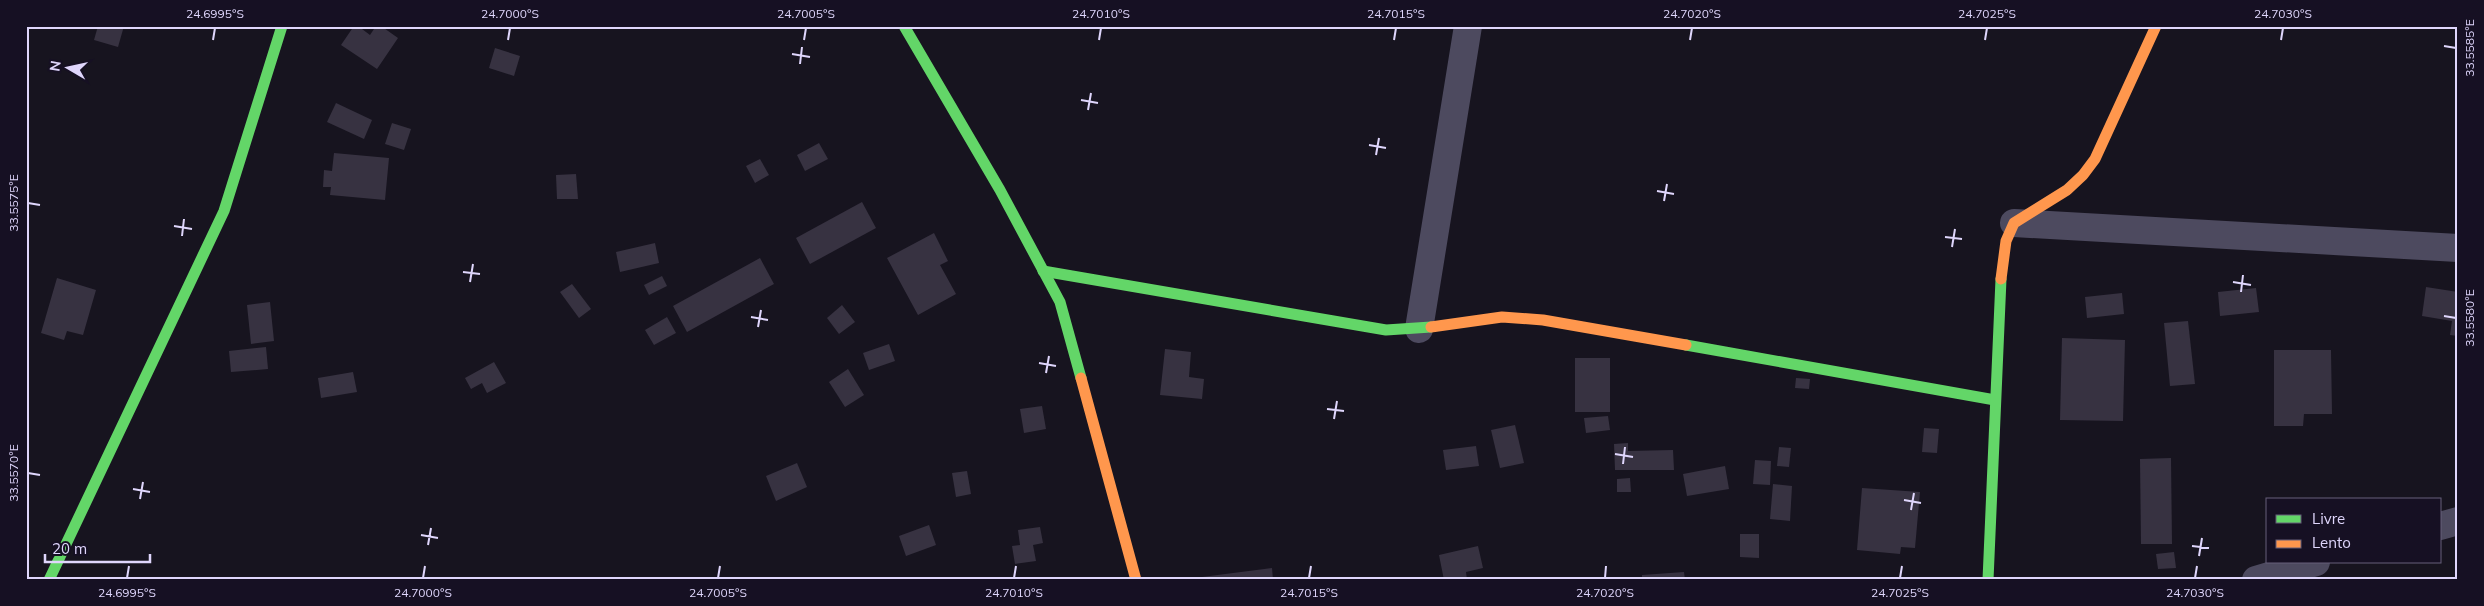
<svg xmlns="http://www.w3.org/2000/svg" width="2484" height="606" font-family="Mulish,sans-serif">
  <style>
    .building { fill: #373241 }
    .lines { fill: none; stroke-linecap: round; stroke-linejoin: round }
    .street { stroke: #4d4a5f; stroke-width: 28 }
    .fast { stroke: #63d668; stroke-width: 11 }
    .slow { stroke: #ff974d; stroke-width: 11 }
    .ticks { fill: none; stroke: #dfd6fc; stroke-width: 2 }
    .neatline { fill: none; stroke: #dfd6fc; stroke-width: 2 }
    .ticks-label { font-size: 12px; text-anchor: middle; fill: #dfd6fc }
  </style>
  <rect width="100%" height="100%" fill="#17141f"/>
  <g class="building">
    <path d="M98,26h26l-6,21 -24,-7z"/>
    <path d="M354,26h4l12,9 6,-9h5l17,12 -21,31 -36,-24z"/>
    <path d="M495,48l25,8 -6,20 -25,-8z"/>
    <path d="M336,103l36,17 -8,19 -37,-17z"/>
    <path d="M392,123l19,6 -7,21 -19,-6z"/>
    <path d="M819,143l9,16 -23,12 -8,-16z"/>
    <path d="M334,153l55,5 -4,42 -55,-5 1,-8h-8l1,-17 8,1z"/>
    <path d="M760,159l9,16 -14,8 -9,-17z"/>
    <path d="M576,174l2,25h-21l-1,-24z"/>
    <path d="M862,202l14,26 -66,36 -14,-26z"/>
    <path d="M934,233l14,28 -8,4 16,29 -38,21 -31,-57z"/>
    <path d="M655,243l4,20 -39,9 -4,-20z"/>
    <path d="M760,258l14,26 -87,48 -14,-26z"/>
    <path d="M662,276l5,10 -18,9 -5,-10z"/>
    <path d="M57,278l39,12 -13,45 -16,-4 -3,9 -23,-7z"/>
    <path d="M572,284l19,25 -12,9 -19,-26z"/>
    <path d="M2426,287l32,5v44l-8,-1 2,-14 -30,-5z"/>
    <path d="M2256,288l3,24 -39,4 -2,-24z"/>
    <path d="M2122,293l2,21 -37,4 -2,-21z"/>
    <path d="M270,302l4,39 -23,3 -4,-39z"/>
    <path d="M842,305l13,17 -16,12 -12,-16z"/>
    <path d="M667,317l9,16 -22,12 -9,-15z"/>
    <path d="M2188,321l7,63 -25,2 -6,-63z"/>
    <path d="M2062,338l63,2 -2,81 -63,-1z"/>
    <path d="M889,344l6,17 -26,9 -6,-17z"/>
    <path d="M266,347l2,22 -37,3 -2,-21z"/>
    <path d="M1165,349l26,3 -2,25 15,2 -2,20 -42,-4z"/>
    <path d="M2274,350h57l1,64h-28l-1,12h-29z"/>
    <rect x="1575" y="358" width="35" height="54"/>
    <path d="M494,362l12,21 -19,10 -5,-10 -11,6 -6,-11z"/>
    <path d="M848,369l16,26 -19,12 -16,-25z"/>
    <path d="M353,372l4,20 -36,6 -3,-20z"/>
    <path d="M1796,378l14,1 -1,10 -14,-1z"/>
    <path d="M1042,406l4,23 -22,4 -4,-24z"/>
    <path d="M1608,416l2,14 -24,3 -2,-15z"/>
    <path d="M1515,425l9,38 -24,5 -9,-38z"/>
    <path d="M1924,428l15,1 -2,24 -15,-1z"/>
    <path d="M1628,443v8l45,-1 1,20h-59l-1,-26z"/>
    <path d="M1476,446l3,20 -33,4 -3,-20z"/>
    <path d="M1779,447l12,1 -2,19 -12,-1z"/>
    <path d="M2171,458l1,86h-31l-1,-85z"/>
    <path d="M1755,460l16,1 -1,24 -17,-1z"/>
    <path d="M797,463l10,24 -31,14 -10,-25z"/>
    <path d="M1725,466l4,23 -42,7 -4,-22z"/>
    <path d="M967,471l4,23 -15,3 -4,-24z"/>
    <path d="M1630,478l1,14h-14v-13z"/>
    <path d="M1773,484l19,2 -2,35 -20,-2z"/>
    <path d="M1862,488l58,4 -5,56 -14,-1 -1,7 -43,-4z"/>
    <path d="M929,525l7,20 -30,11 -7,-20z"/>
    <path d="M1040,527l3,16 -10,2 3,16 -21,3 -3,-18 8,-1 -2,-15z"/>
    <path d="M1740,534h19v24l-19,-1z"/>
    <path d="M1478,546l5,22 -17,4 1,8h-23l-5,-25z"/>
    <path d="M2174,552l2,16 -18,1 -2,-15z"/>
    <path d="M1272,568l1,12h-70l-1,-3z"/>
    <path d="M1684,572l1,8h-43v-5z"/>
  </g>
  <g class="lines">
    <g class="street">
      <path d="M2014,223l444,25"/>
      <path d="M1419,329l49,-303"/>
      <path d="M2440,526l18,-5"/>
      <path d="M2256,580l60,-18"/>
    </g>
    <g class="fast">
      <path d="M904,26l96,164 60,112 21,76"/>
      <path d="M1043,271l343,59 45,-3"/>
      <path d="M1686,345l309,55"/>
      <path d="M49,580l175,-369 58,-185"/>
      <path d="M1988,580l13,-301"/>
    </g>
    <g class="slow">
      <path d="M2001,279l5,-38 8,-18 53,-33 16,-15 12,-16 61,-133"/>
      <path d="M1431,327l71,-10 41,3 143,25"/>
      <path d="M1081,378l55,202"/>
    </g>
  </g>
  <path class="ticks" d="M213,40l2,-12M508,40l2,-12M804,40l2,-12M1099,40l2,-12M1394,40l2,-12M1690,40l2,-12M1985,40l2,-12M2281,40l2,-12M2444,46l12,2M792,54l18,3M800,64l2,-17M1081,100l17,3M1088,110l3,-17M1369,145l17,3M1376,155l3,-17M1657,191l17,3M1664,201l3,-17M28,203l12,2M174,226l18,3M182,236l2,-17M1945,237l17,2M1952,247l3,-18M463,272l17,2M470,282l3,-18M2233,282l18,3M2241,292l2,-17M2444,316l12,2M751,317l17,3M758,327l3,-17M1039,363l17,3M1046,373l3,-17M1327,409l17,2M1334,419l3,-18M1615,454l18,3M1623,464l2,-17M28,473l12,2M133,489l17,3M140,499l3,-17M1904,500l17,3M1911,510l3,-17M421,535l17,3M428,545l3,-17M2192,546l17,2M2199,556l3,-18M127,578l2,-12M423,578l2,-12M718,578l2,-12M1014,578l2,-12M1309,578l2,-12M1605,578l1,-12M1900,578l2,-12M2195,578l2,-12"/>
  <rect width="2484" height="606" fill="none" stroke="#161023" stroke-width="55"/>
  <rect x="2266" y="498" width="175" height="65" fill="#161023" stroke="#665f7a"/>
  <rect x="2276" y="515" width="25" height="8" fill="#63d668" stroke="#665f7a"/>
  <text x="2312" y="524" font-size="15" fill="#dfd6fc">Livre</text>
  <rect x="2276" y="540" width="25" height="8" fill="#ff974d" stroke="#665f7a"/>
  <text x="2312" y="548" font-size="15" fill="#dfd6fc">Lento</text>
  <g transform="translate(68 68) rotate(279)" stroke="#161023" stroke-width="4" paint-order="stroke">
  <path d="M0-4L9 19L0 12L-9 19Z" fill="#dfd6fc"/>
  <text y="-8" font-size="14" font-weight="bold" text-anchor="middle" fill="#dfd6fc">N</text>
  </g>
  <path d="M45 554v8h105v-8" fill="none" stroke="#dfd6fc" stroke-width="2.5"/>
  <text x="52" y="554" font-size="15" fill="#dfd6fc" stroke="#161023" stroke-width="4" paint-order="stroke">20 m</text>
  <rect x="28" y="28" width="2428" height="550" class="neatline"/>
  <g class="ticks-label">
    <text x="215" y="18">24.6995°S</text>
    <text x="510" y="18">24.7000°S</text>
    <text x="806" y="18">24.7005°S</text>
    <text x="1101" y="18">24.7010°S</text>
    <text x="1396" y="18">24.7015°S</text>
    <text x="1692" y="18">24.7020°S</text>
    <text x="1987" y="18">24.7025°S</text>
    <text x="2283" y="18">24.7030°S</text>
    <text transform="translate(2470 48) rotate(-90)" y="4">33.5585°E</text>
    <text transform="translate(14 203) rotate(-90)" y="4">33.5575°E</text>
    <text transform="translate(2470 318) rotate(-90)" y="4">33.5580°E</text>
    <text transform="translate(14 473) rotate(-90)" y="4">33.5570°E</text>
    <text x="127" y="597">24.6995°S</text>
    <text x="423" y="597">24.7000°S</text>
    <text x="718" y="597">24.7005°S</text>
    <text x="1014" y="597">24.7010°S</text>
    <text x="1309" y="597">24.7015°S</text>
    <text x="1605" y="597">24.7020°S</text>
    <text x="1900" y="597">24.7025°S</text>
    <text x="2195" y="597">24.7030°S</text>
  </g>
</svg>
